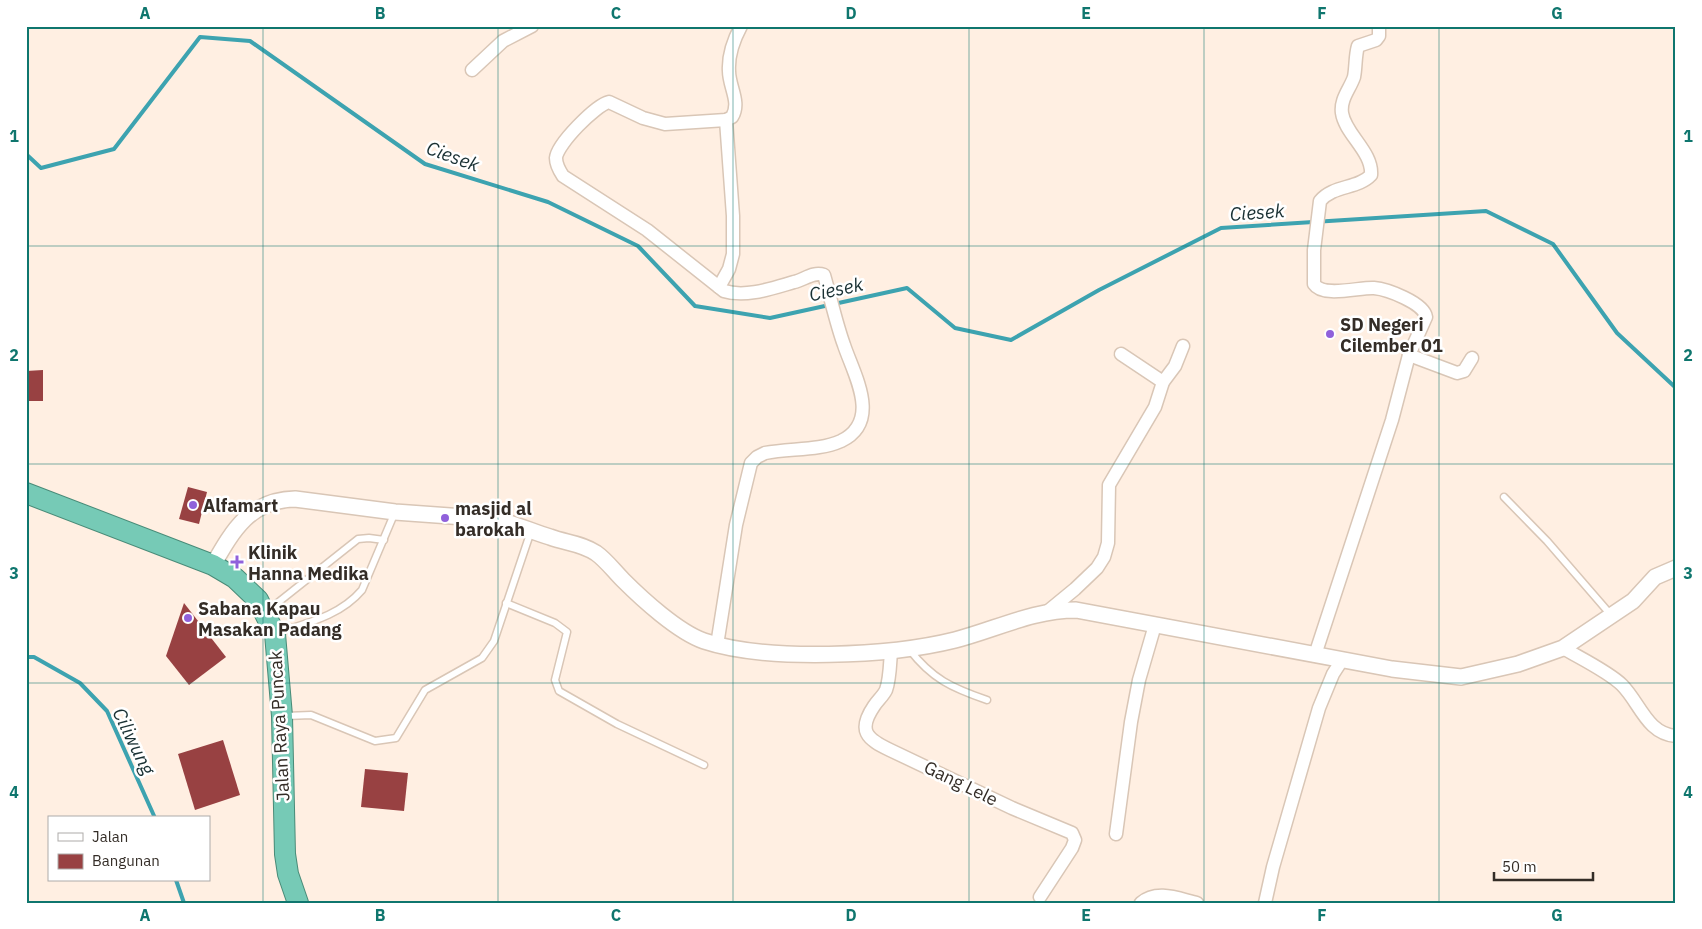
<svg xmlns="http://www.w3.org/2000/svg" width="1702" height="929" font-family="'IBM Plex Sans',sans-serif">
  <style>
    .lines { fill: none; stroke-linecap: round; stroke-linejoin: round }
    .stream { stroke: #3da3b0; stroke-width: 4 }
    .building { fill: #984142 }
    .service-casing { stroke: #d9c6b6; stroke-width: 9 }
    .minor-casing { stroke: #d9c6b6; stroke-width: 15 }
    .tertiary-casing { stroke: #d9c6b6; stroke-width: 18 }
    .trunk-casing { stroke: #498b78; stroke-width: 22 }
    .service { stroke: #fff; stroke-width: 6 }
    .minor { stroke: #fff; stroke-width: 12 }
    .tertiary { stroke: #fff; stroke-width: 15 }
    .trunk { stroke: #76cab6; stroke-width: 20 }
    .grid { fill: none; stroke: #0f766e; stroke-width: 1; stroke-opacity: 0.55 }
    .poi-dot { fill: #9061db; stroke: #fff; stroke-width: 2 }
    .labels { text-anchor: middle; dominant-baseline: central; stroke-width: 5; stroke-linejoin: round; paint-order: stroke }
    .poi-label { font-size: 18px; font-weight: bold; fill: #342d27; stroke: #fff; text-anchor: start }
    .street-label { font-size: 18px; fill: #342d27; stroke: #fff }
    .water-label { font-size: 19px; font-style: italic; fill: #193033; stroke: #fff }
    .neatline { fill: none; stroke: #0f766e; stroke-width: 2 }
    .grid-label { font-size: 16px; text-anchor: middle; font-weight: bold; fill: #0f766e }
  </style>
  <rect width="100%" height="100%" fill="#ffefe2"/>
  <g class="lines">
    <g class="stream">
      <path d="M26,154l15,14 73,-19 86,-112 50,4 175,123 123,38 90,44 57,60 75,12 137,-30 48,40 56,12 88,-50 122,-62 265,-17 67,33 64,89 59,55"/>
      <path d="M26,657h8l46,26 27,28 48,107"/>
      <path d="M176,880l8,23"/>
    </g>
  </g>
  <g class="building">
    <path d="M43,370v31h-17v-30z"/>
    <path d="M188,487l19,5 -8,32 -20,-5z"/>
    <path d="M184,603l42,54 -37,28 -23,-29z"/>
    <path d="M223,740l17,55 -45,15 -17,-56z"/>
    <path d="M365,769l43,4 -4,38 -43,-4z"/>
  </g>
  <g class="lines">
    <defs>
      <g id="service">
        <path d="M1504,497l43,44 64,74"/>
        <path d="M506,603l49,20 12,9 -12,48 4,11 58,33 87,41"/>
        <path d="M266,612l92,-73 11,-1 15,2"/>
        <path d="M276,633c31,-10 64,-17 86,-43l33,-78"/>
        <path d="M909,649c23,30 43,39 78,51"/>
        <path d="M286,716l25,-1 64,26 21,-3 29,-48 57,-32 12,-17 37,-110"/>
      </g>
      <g id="minor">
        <path d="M472,70l31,-29 29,-15"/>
        <path d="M719,287l10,-18 4,-15v-38l-7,-96"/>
        <path d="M1121,354l42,28"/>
        <path d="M1409,355l48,18 7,-2 8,-13"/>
        <path d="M1047,612l28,-23 22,-21 7,-11 4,-14 1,-58 46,-78 8,-25 12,-16 8,-20"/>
        <path d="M717,645l19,-120 15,-62 6,-6 8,-4c25,-5 54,-2 76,-12 41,-20 13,-66 3,-96 -8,-22 -13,-46 -20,-70 -11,-4 -20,5 -30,7 -21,6 -48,16 -70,9l-77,-61 -84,-54c-4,-6 -7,-11 -7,-18 1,-14 40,-53 53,-56l34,16 22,6 61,-4 6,-3c9,-15 -3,-30 -3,-46 -1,-16 4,-30 12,-45"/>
        <path d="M1563,648c17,10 46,24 59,37 18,18 25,49 54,51"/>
        <path d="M891,651c-1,12 -1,28 -5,39 -3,6 -8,10 -12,16 -17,25 -7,33 16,44l122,58 60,25 3,7 -3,8 -32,49"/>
        <path d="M1315,655l77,-235 17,-65 17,-38c-2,-14 -39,-28 -52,-29 -14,-1 -51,10 -60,-4v-34l6,-49c13,-16 38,-12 51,-26 2,-23 -26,-41 -29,-62 -2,-14 8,-24 12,-36 2,-10 1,-21 4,-31l18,-6 3,-4v-10"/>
        <path d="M1116,834l15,-112 8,-42 16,-55"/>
        <path d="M1141,903c16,-14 38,-4 56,0"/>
        <path d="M1265,903l8,-36 46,-159 14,-34 9,-14"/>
      </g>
      <path id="tertiary" d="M213,565c20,-35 37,-65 82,-66l100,13 97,7c20,3 38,12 58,18 16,6 31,6 46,16 10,7 18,18 27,27 19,19 55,52 81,61 63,21 187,15 251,-1 42,-11 78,-30 121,-30l316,59 69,8 57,-13 45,-16 70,-47 22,-24 21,-9"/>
      <path id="trunk" d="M26,493l187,72 22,13 23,22 17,34 7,82 3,138 3,20 10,29"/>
    </defs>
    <use href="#service" class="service-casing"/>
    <use href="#minor" class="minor-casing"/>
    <use href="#tertiary" class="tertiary-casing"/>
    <use href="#trunk" class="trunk-casing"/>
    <use href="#service" class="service"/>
    <use href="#minor" class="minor"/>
    <use href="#tertiary" class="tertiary"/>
    <use href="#trunk" class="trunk"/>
  </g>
  <path class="grid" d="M263,26v877M498,26v877M733,26v877M969,26v877M1204,26v877M1439,26v877M26,246h1650M26,464h1650M26,683h1650"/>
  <g class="poi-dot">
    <circle cx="1330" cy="334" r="5"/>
    <circle cx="193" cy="505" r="5"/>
    <circle cx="445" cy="518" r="5"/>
    <path d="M234.5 554.5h5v5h5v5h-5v5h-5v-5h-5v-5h5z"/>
    <circle cx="188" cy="618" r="5"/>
  </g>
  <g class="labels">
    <g class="poi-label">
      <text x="1340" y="324">SD Negeri<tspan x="1340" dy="21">Cilember 01</tspan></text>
      <text x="203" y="505">Alfamart</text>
      <text x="455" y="508">masjid al<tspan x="455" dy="21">barokah</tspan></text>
      <text x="248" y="552">Klinik<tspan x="248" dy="21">Hanna Medika</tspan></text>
      <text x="198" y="608">Sabana Kapau<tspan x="198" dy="21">Masakan Padang</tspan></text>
    </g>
    <g class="street-label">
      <text transform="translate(279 726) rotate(-93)">Jalan Raya Puncak</text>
      <text transform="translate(961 783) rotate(26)">Gang Lele</text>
    </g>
    <g class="water-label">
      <text transform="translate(453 156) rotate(20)">Ciesek</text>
      <text transform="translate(1257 212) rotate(-4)">Ciesek</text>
      <text transform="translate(836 289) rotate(-12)">Ciesek</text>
      <text transform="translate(134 741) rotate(64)">Ciliwung</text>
    </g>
  </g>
  <rect width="1702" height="929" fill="none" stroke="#ffffff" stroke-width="55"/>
  <rect x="48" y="816" width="162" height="65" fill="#ffffff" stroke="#aeaba9"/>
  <rect x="58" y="833" width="25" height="8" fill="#ffffff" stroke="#aeaba9"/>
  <text x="92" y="842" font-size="15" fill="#342d27">Jalan</text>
  <rect x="58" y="854" width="25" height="15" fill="#984142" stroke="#aeaba9"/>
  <text x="92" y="866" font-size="15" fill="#342d27">Bangunan</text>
  <path d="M1494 872v8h99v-8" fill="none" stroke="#342d27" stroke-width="2.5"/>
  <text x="1502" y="872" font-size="15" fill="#342d27" stroke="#ffffff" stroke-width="4" paint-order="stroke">50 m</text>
  <rect x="28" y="28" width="1646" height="874" class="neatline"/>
  <g class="grid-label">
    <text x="145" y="19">A</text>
    <text x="380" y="19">B</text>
    <text x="616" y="19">C</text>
    <text x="851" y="19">D</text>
    <text x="1086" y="19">E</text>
    <text x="1322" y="19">F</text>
    <text x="1557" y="19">G</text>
    <text x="14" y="142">1</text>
    <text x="1688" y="142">1</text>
    <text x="14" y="361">2</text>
    <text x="1688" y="361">2</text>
    <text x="14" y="579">3</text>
    <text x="1688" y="579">3</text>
    <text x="14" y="798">4</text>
    <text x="1688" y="798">4</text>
    <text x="145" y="921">A</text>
    <text x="380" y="921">B</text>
    <text x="616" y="921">C</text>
    <text x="851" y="921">D</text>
    <text x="1086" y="921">E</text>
    <text x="1322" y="921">F</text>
    <text x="1557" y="921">G</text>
  </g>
</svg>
